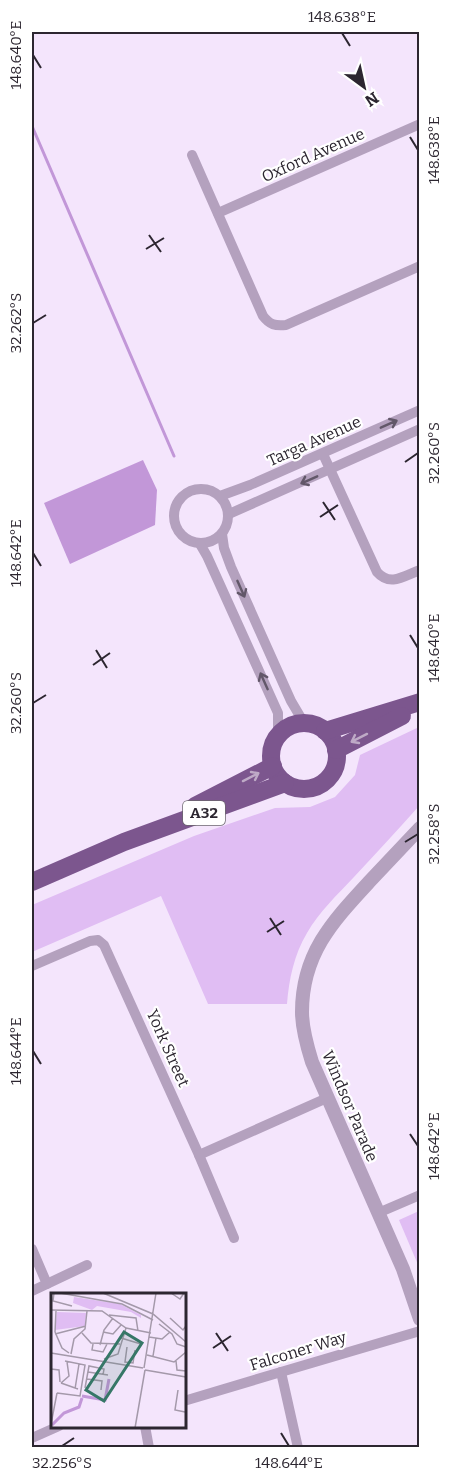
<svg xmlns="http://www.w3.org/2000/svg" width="451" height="1479" font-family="Bitter,serif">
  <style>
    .green { fill: #e0bdf3 }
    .water { fill: #c297d8 }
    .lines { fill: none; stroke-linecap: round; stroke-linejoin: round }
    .stream { stroke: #c297d8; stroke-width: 3 }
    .minor { stroke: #b4a1be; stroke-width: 10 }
    .tertiary { stroke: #b4a1be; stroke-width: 14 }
    .trunk { stroke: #7c568e; stroke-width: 18 }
    .oneway { stroke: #625769 }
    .oneway2 { stroke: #beaac6 }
    .ticks { fill: none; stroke: #2c2630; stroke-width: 2 }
    .labels { text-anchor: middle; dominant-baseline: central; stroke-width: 4.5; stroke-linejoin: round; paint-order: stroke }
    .shield { fill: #fff; stroke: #6b676e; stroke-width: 1.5 }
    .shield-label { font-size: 15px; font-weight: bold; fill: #2c2630 }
    .street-label { font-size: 16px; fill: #2c2630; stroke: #fff }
    .inset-river { fill: none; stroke: #c297d8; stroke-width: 3 }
    .inset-road { fill: none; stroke: #a499aa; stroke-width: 1.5 }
    .view { fill: #367767; fill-opacity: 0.15; stroke: #367767; stroke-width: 3 }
    .inset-edge { fill: none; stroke: #2c2630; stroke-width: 3 }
    .neatline { fill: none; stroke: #2c2630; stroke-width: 2 }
    .ticks-label { font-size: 15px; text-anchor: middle; fill: #2c2630 }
  </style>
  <rect width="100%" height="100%" fill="#f4e5fc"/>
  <g class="green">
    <path d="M419,727v79c-21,24 -43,47 -65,71 -17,18 -35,35 -47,56 -13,22 -18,46 -20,71h-79l-47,-108 -129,56v-47l162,-69 81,-28 35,-1 25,-10 20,-22 5,-20z"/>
    <path d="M419,1211l1,56h-1l-20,-47z"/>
  </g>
  <path class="water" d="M143,460l14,30 -2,35 -85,39 -26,-61z"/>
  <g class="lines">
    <path class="stream" d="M32,126l142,330"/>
    <g class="minor">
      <path d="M192,155l71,161c7,9 12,10 23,9l134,-59"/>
      <path d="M218,213l202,-89"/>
      <path d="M323,454l54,118c13,15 27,4 43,-2"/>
      <circle cx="201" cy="516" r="27"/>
      <path d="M220,496l30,-11 170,-75"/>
      <path d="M229,514l191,-85"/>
      <path d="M222,534l2,14 7,19 60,134 13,22"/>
      <path d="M200,544l7,12 71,157v24"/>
      <path d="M32,966l58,-25 8,-1 6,5 95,210 35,83"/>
      <path d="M199,1155l128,-57"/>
      <path d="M378,1213l42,-18"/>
      <path d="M32,1249l15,35"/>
      <path d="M32,1291l55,-26"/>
      <path d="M281,1372l17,76"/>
      <path d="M184,1401l97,-29 139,-41"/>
      <path d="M145,1426l4,22"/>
      <path d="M32,1438l27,-12"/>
    </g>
    <path class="tertiary" d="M420,828c-17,18 -34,36 -51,54 -37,40 -67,72 -67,130 0,17 5,34 10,50l91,207 17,50"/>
    <g class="trunk">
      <circle cx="304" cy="756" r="33"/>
      <path d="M325,731l95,-29"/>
      <path d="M336,750l66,-34"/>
      <path d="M195,806l78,-40"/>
      <path d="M32,882l92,-40 161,-59"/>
    </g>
  </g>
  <defs><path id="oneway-shaft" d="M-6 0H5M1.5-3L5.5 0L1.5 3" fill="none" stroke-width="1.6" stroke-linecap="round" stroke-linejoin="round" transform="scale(1.5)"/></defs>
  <g class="oneway">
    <use href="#oneway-shaft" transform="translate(389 424) rotate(-24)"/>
    <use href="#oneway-shaft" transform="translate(309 480) rotate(156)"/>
    <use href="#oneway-shaft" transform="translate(241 589) rotate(66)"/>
    <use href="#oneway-shaft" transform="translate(264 681) rotate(-114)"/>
  </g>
  <g class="oneway2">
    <use href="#oneway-shaft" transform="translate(359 738) rotate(153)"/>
    <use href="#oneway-shaft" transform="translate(251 777) rotate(-27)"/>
  </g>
  <path class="ticks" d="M342,33l8,13M33,55l8,13M410,137l8,13M149,235l12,17M146,249l18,-11M33,323l13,-8M405,462l13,-9M323,502l12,18M320,517l18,-12M33,553l8,13M410,635l8,13M96,650l11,18M93,665l17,-12M33,703l13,-8M405,842l13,-8M270,918l11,17M267,932l17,-11M33,1051l8,13M410,1134l8,12M216,1333l12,18M213,1348l18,-12M281,1433l8,13M62,1446l12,-8"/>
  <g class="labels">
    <rect class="shield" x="183" y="801" width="42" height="24" rx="4.5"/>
    <g class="shield-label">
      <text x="204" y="813">A32</text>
    </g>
    <g class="street-label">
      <text transform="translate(313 155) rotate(-24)">Oxford Avenue</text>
      <text transform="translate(314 441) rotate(-24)">Targa Avenue</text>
      <text transform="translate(168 1048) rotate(66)">York Street</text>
      <text transform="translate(350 1106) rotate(67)">Windsor Parade</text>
      <text transform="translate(298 1351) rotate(-17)">Falconer Way</text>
    </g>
  </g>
  <g transform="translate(51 1293)">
    <rect width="135" height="135" fill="#f4e5fc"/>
    <path d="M23,4l46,7 21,11v3l-10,-6 -34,-6 -5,4 -19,-7zM6,19l29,1 -1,13 -30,4z" fill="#e0bdf3"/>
    <path class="inset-river" d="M31,103l23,4 4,-21M1,132l12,-12 15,-6 3,-9"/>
    <path class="inset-road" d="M3,0l-1,8 19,5M9,0l62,11 31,16M52,0l50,21 33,28M120,0l9,6 4,-6M0,17l51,1 24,17 25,5M58,22l27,3 2,13M119,25l13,12 3,-4M108,31l13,10 5,10 9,3M4,39l7,16 7,5M4,39l1,-21M52,39l10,2 8,-9M31,40l9,10 29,1M4,41l31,-8M98,44l13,2 8,-7M70,45l20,6M42,51l-1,6 11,2 4,-8M49,52l4,-15 9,-12M76,54l-2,15 8,1 2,-13M0,60l92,15M20,61l3,-15 11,-10 2,-18M96,62l27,7 12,-10M102,63l3,-18M53,66l14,-5 8,-26M125,68l1,9 9,1M93,75l12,-75M0,76l8,1 1,12M94,77l41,7M37,79l20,3M36,86l15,2 -1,9M10,90l8,-7 -2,-14M10,90l17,6M34,95l4,-22 15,3 -1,6M24,96l4,-25M127,97l-3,20 10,2M6,100l23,3 5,-31 -20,-4M0,131l6,-31M84,135l10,-58"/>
    <path class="view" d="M73,39l18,11 -38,58 -18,-11z"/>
    <rect width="135" height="135" class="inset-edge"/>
  </g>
  <rect width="451" height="1479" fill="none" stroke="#ffffff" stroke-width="66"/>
  <g transform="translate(364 87) rotate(147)" stroke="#ffffff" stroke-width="4.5" paint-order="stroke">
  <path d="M0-4.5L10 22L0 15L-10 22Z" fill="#2c2630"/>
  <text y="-9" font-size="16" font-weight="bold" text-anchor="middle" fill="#2c2630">N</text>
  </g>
  <rect x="33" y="33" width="385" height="1413" class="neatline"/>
  <g class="ticks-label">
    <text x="342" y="22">148.638°E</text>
    <text transform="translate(16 55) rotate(-90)" y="5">148.640°E</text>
    <text transform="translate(434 150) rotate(-90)" y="5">148.638°E</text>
    <text transform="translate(16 323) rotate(-90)" y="5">32.262°S</text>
    <text transform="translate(434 453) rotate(-90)" y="5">32.260°S</text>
    <text transform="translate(16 553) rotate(-90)" y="5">148.642°E</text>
    <text transform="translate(434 648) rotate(-90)" y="5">148.640°E</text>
    <text transform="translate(16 703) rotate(-90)" y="5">32.260°S</text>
    <text transform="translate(434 834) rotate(-90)" y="5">32.258°S</text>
    <text transform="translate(16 1051) rotate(-90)" y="5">148.644°E</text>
    <text transform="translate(434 1146) rotate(-90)" y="5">148.642°E</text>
    <text x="62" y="1468">32.256°S</text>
    <text x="289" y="1468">148.644°E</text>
  </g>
</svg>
